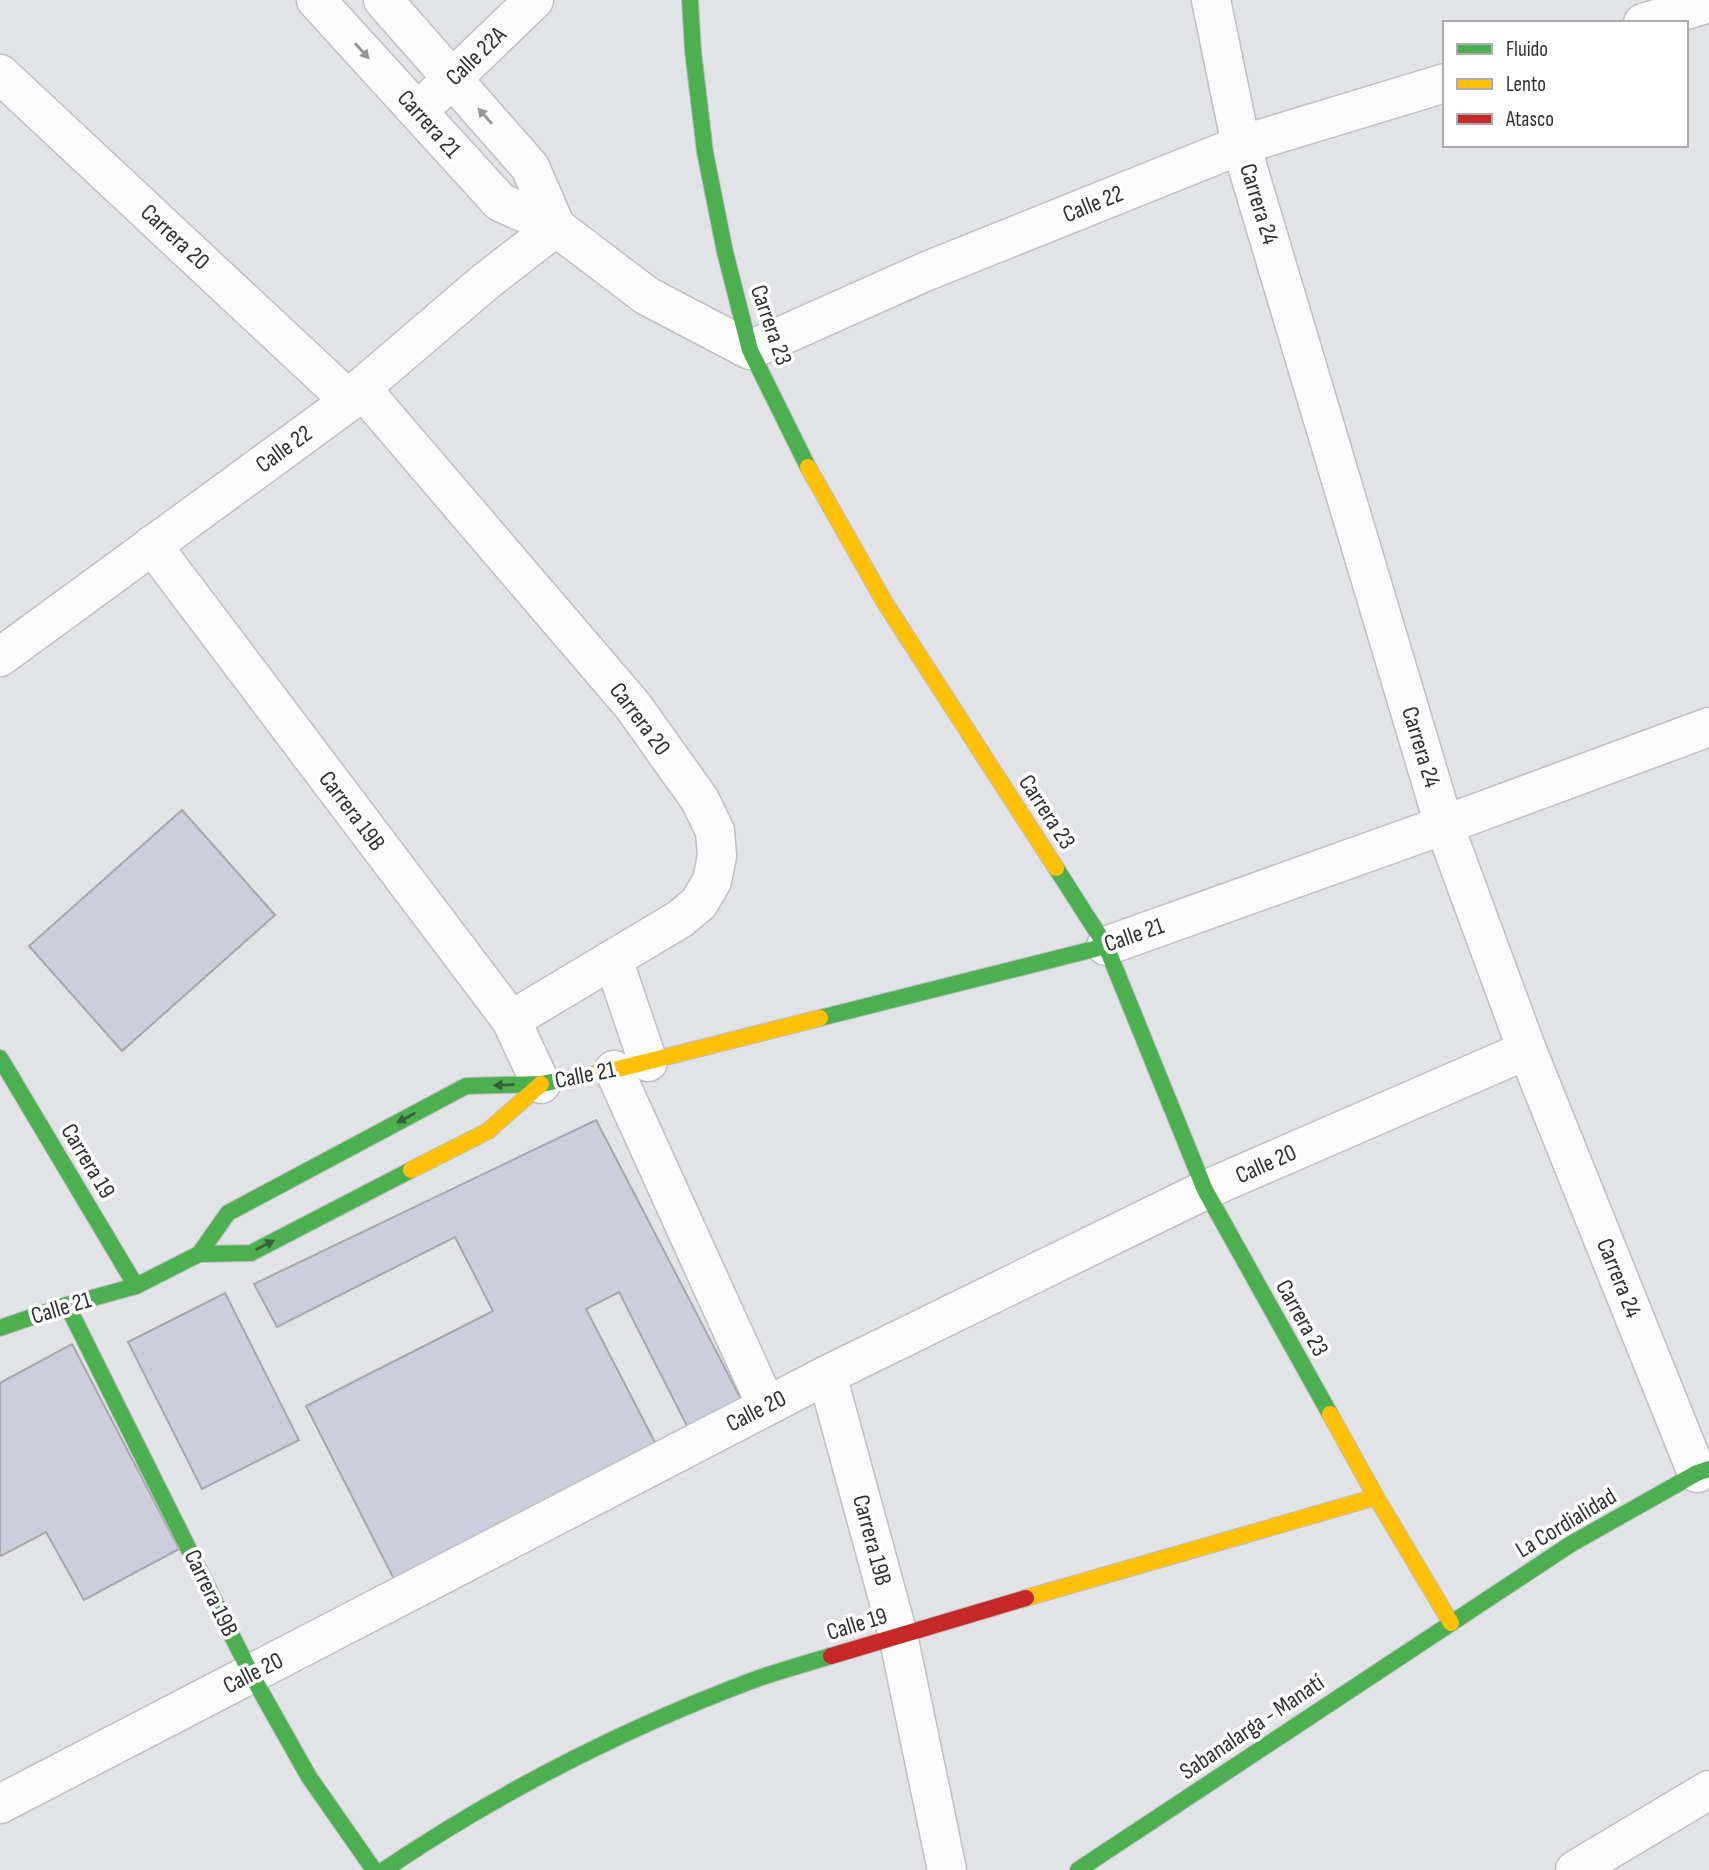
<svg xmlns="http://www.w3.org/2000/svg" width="1709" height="1870" font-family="'Sofia Sans Condensed',sans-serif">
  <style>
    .building { fill: #cccedd; stroke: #a7a7aa; stroke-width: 2 }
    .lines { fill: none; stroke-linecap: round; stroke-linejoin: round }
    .street-casing { stroke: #bebfc1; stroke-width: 41 }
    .fast-casing { stroke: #bebfc1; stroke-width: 18 }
    .slow-casing { stroke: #bebfc1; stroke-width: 18 }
    .jam-casing { stroke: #bebfc1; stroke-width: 18 }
    .street { stroke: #fbfbfb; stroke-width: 38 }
    .fast { stroke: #4caf50; stroke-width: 16 }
    .slow { stroke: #ffc107; stroke-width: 16 }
    .jam { stroke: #c62828; stroke-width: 16 }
    .oneway { fill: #969697 }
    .oneway2 { fill: #3a5d3d }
    .labels { text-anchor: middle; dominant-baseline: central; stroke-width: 7; stroke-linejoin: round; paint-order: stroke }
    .street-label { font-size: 24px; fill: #303133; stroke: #fff }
  </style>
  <rect width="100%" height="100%" fill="#e2e3e7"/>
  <g class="building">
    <path d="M182,810l93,105 -153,136 -93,-105z"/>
    <path d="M596,1120l146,281 -53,29 -70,-138 -33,17 75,145 -263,133 -92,-181 187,-95 -38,-74 -178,90 -23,-43z"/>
    <path d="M225,1293l74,147 -97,49 -74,-147z"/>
    <path d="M72,1344l107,205 -95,51 -38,-68 -45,24 -1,-2v-171z"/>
  </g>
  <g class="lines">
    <defs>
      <g id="street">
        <path d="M316,0l184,202 56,25 91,69 103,54 177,-79 314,-126 204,-62"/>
        <path d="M383,0l147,167 26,60"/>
        <path d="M1211,0l30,145 203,680 83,225 170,423"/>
        <path d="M1643,23l66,-20"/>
        <path d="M0,74l350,327"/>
        <path d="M434,96l100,-96"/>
        <path d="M361,388l272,318 67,94 15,31 2,25 -5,25 -13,22 -19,16 -169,101"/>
        <path d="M152,545l359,475 30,64"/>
        <path d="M0,657l350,-256 11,-13 124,-106 71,-55"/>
        <path d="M1106,946l338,-121 265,-98"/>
        <path d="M613,959l35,103"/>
        <path d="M614,1070l152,335"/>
        <path d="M827,1375l71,260 49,235"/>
        <path d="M0,1804l827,-429 378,-185 322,-140"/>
        <path d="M1575,1870l134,-80"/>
      </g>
      <g id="fast">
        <path d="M690,0l3,51 12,101 20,100 25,98 58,117"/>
        <path d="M1056,868l50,78 99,244 125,224"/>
        <path d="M820,1018l286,-72"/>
        <path d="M0,1058l136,228"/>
        <path d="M199,1254l29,-41 238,-127 75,-2 31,-6"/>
        <path d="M67,1305l184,369 58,103 65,93"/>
        <path d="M0,1328l67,-23 69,-19 63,-32 52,-1 160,-83"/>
        <path d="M384,1870c117,-79 243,-143 375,-192 24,-8 48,-15 72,-22"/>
        <path d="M1078,1870l493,-326 126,-71 12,-4"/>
      </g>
      <g id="slow">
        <path d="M808,467l77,136 171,265"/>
        <path d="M572,1078l42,-8 206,-52"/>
        <path d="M411,1170l77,-39 53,-47"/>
        <path d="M1330,1414l46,83 75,126"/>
        <path d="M1026,1598l350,-101"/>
      </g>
      <path id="jam" d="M831,1656l195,-58"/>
    </defs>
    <use href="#street" class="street-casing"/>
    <use href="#fast" class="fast-casing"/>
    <use href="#slow" class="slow-casing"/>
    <use href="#jam" class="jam-casing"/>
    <use href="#street" class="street"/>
    <use href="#fast" class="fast"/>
    <use href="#slow" class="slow"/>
    <use href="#jam" class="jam"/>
  </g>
  <defs><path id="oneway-solid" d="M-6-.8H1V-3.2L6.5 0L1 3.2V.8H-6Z" transform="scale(1.75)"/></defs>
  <g class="oneway">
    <use href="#oneway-solid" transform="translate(362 51) rotate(48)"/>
    <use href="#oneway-solid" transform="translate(485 116) rotate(-132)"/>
  </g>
  <g class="oneway2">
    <use href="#oneway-solid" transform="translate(504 1085) rotate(178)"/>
    <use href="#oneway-solid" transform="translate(406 1118) rotate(152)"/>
    <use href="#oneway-solid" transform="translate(265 1245) rotate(-27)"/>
  </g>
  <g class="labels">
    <g class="street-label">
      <text transform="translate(476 56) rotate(-44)">Calle 22A</text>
      <text transform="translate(429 124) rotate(48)">Carrera 21</text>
      <text transform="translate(1093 204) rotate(-22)">Calle 22</text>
      <text transform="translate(1259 204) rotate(73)">Carrera 24</text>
      <text transform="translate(175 237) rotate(43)">Carrera 20</text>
      <text transform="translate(771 325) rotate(71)">Carrera 23</text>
      <text transform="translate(284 449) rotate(-36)">Calle 22</text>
      <text transform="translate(640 719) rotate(53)">Carrera 20</text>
      <text transform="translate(1421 747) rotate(73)">Carrera 24</text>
      <text transform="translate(352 811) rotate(53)">Carrera 19B</text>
      <text transform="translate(1047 812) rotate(57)">Carrera 23</text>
      <text transform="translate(1134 935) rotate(-19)">Calle 21</text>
      <text transform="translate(585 1075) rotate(-11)">Calle 21</text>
      <text transform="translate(88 1161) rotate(59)">Carrera 19</text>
      <text transform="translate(1266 1164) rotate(-24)">Calle 20</text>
      <text transform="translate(1619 1278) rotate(68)">Carrera 24</text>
      <text transform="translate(61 1308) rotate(-17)">Calle 21</text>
      <text transform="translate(1302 1318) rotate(61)">Carrera 23</text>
      <text transform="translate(756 1411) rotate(-27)">Calle 20</text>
      <text transform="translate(1566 1523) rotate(-31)">La Cordialidad</text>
      <text transform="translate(872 1540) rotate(75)">Carrera 19B</text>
      <text transform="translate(211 1593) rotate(64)">Carrera 19B</text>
      <text transform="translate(857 1624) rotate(-17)">Calle 19</text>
      <text transform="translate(253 1673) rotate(-27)">Calle 20</text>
      <text transform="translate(1252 1727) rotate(-34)">Sabanalarga - Manatí</text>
    </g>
  </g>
  <rect x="1443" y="21" width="245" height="126" fill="#ffffff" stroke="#acadad" stroke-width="2"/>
  <rect x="1457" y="44" width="35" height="10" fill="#4caf50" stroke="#acadad" stroke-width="2"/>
  <text x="1506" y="56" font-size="21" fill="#303133">Fluido</text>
  <rect x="1457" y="79" width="35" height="10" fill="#ffc107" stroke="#acadad" stroke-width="2"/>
  <text x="1506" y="91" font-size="21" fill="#303133">Lento</text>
  <rect x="1457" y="114" width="35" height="10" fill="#c62828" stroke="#acadad" stroke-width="2"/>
  <text x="1506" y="126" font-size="21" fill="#303133">Atasco</text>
</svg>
